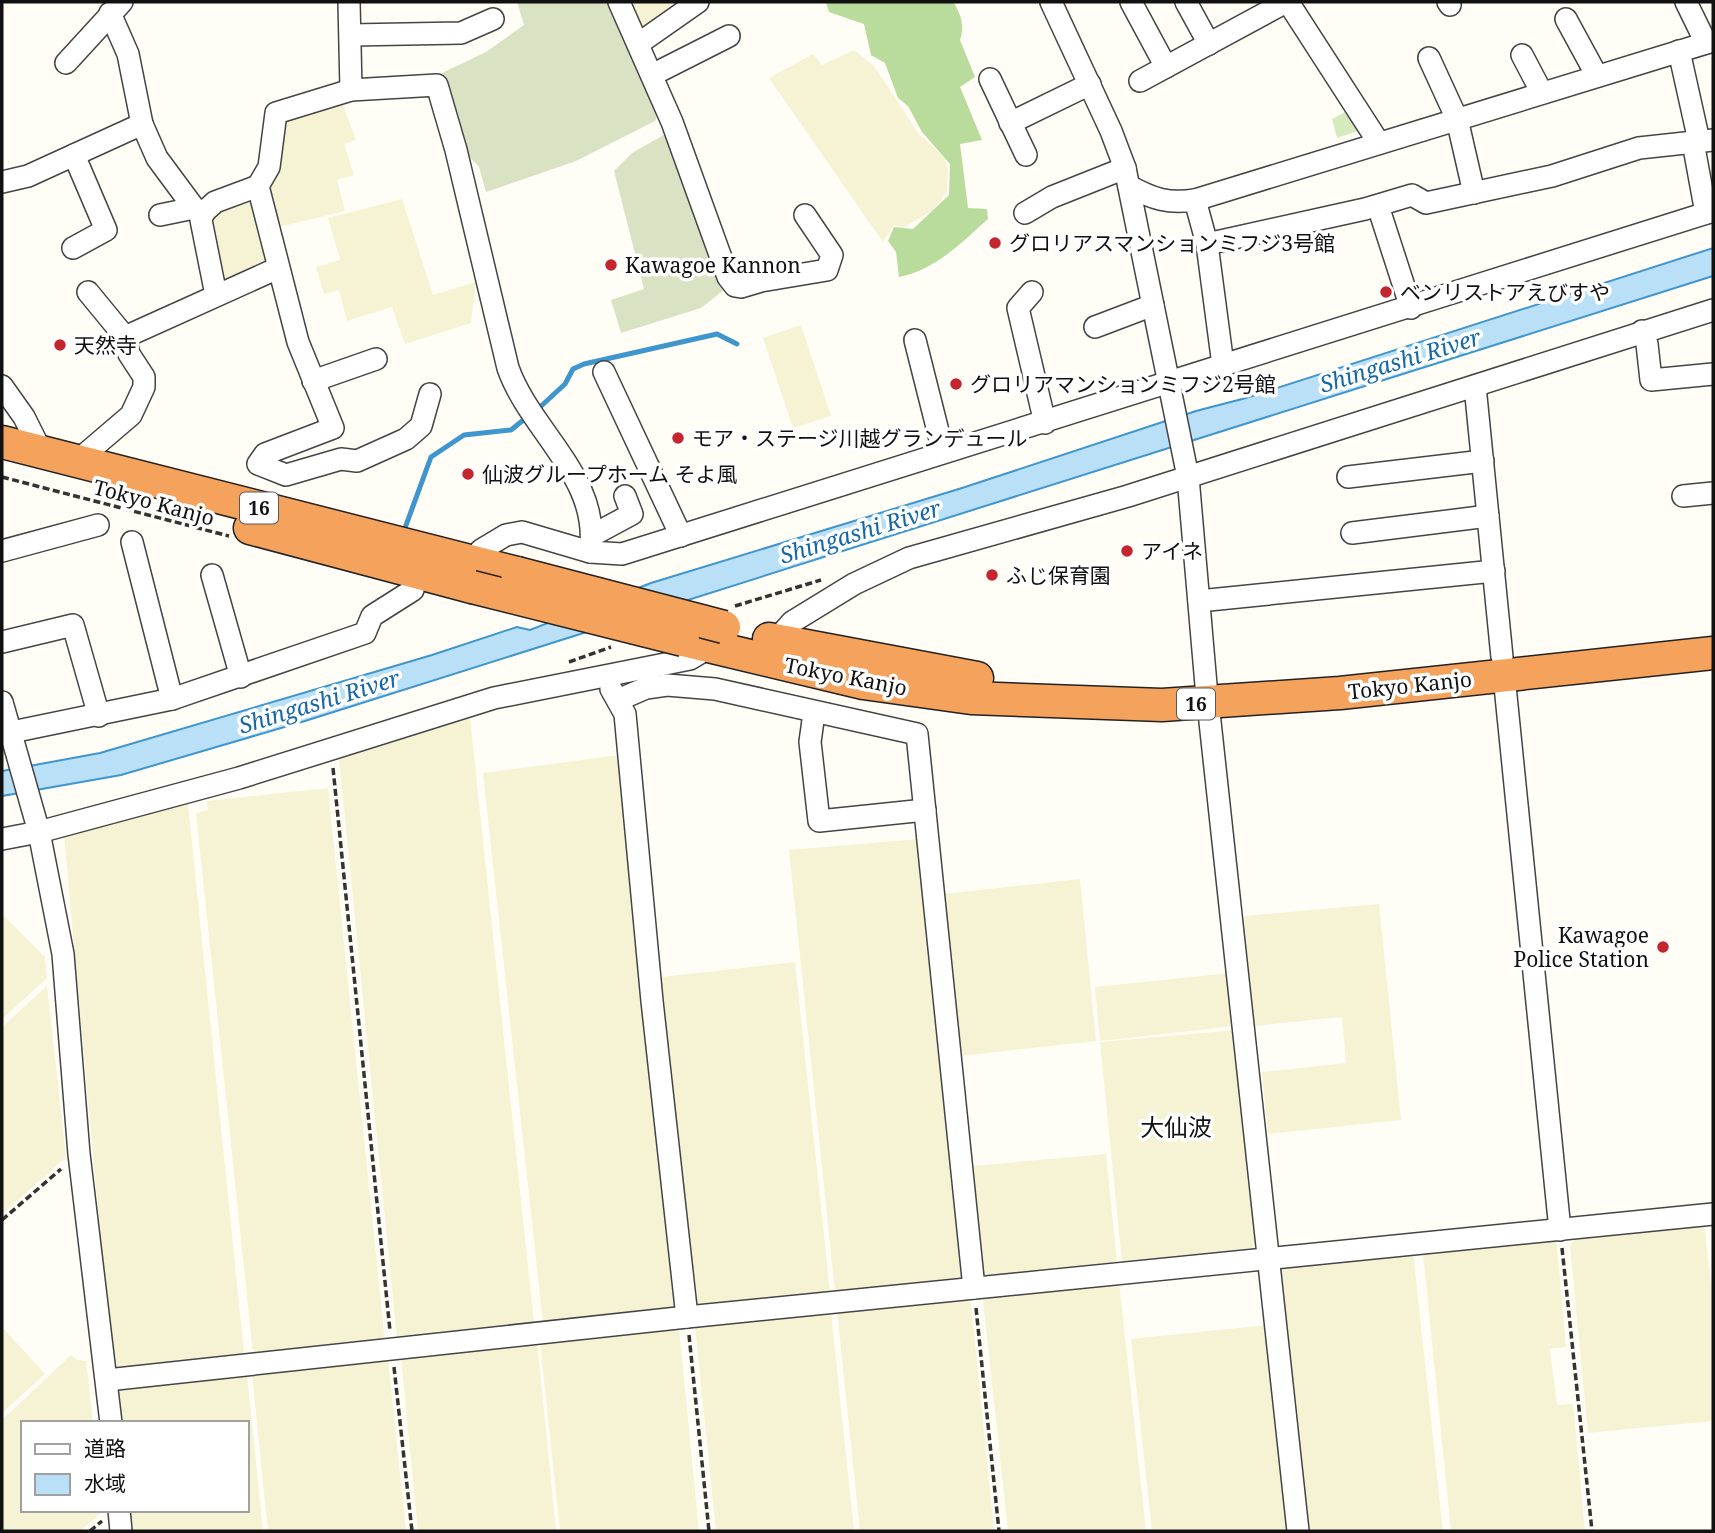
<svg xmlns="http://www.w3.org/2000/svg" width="1715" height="1533" font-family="'Noto Serif','Noto Sans JP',serif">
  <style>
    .farmland { fill: #f6f3d4 }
    .green { fill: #d5ebbd }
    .forest { fill: #b9dc9c }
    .cemetery { fill: #d9e3c4 }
    .water { fill: #b9e0f7; stroke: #3f96cf; stroke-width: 2 }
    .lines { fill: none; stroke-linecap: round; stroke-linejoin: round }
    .stream { stroke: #3f96cf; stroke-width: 5 }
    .minor-casing { stroke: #444; stroke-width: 24 }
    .highway-casing { stroke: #222; stroke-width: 35 }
    .path { stroke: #333; stroke-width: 3.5; stroke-dasharray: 7 3.5; stroke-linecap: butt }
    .minor { stroke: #fff; stroke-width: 21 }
    .highway { stroke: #f5a25d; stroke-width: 32 }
    .highway-bridge-casing { stroke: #222; stroke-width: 35; stroke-linecap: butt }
    .highway-bridge { stroke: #f5a25d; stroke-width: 32 }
    .poi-dot { fill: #c4262e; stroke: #fff; stroke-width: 2.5 }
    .labels { text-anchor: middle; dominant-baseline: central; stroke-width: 7; stroke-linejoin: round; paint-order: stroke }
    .shield { fill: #fff; stroke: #585858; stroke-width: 2 }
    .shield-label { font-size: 19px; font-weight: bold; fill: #111 }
    .poi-label { font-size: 21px; fill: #111; stroke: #fff; text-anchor: start }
    .street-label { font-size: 21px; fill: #111; stroke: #fff }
    .water-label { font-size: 23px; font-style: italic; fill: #1768a6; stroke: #fff }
    .quarter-label { font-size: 24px; fill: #111; stroke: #fff }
  </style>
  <rect width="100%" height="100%" fill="#fffdf5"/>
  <g class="farmland">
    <path d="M629,2h61l-47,28 -4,-2z"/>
    <path d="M854,50l20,16 44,67 25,23 5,13 -1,23 -15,19 -29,17 -9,-3 -11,17 -114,-164 44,-24 9,11z"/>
    <path d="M342,103l14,37 -12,4 10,31 -17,5 8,31 -70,17 -12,-38 17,-66z"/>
    <path d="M253,193l22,70 -50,21 -6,-2 -13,-65z"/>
    <path d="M402,199l31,96 43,-13 -5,41 -66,21 -13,-37 -45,14 -8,-31 -15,4 -8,-27 24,-7 -12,-42z"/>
    <path d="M801,325l30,91 -38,12 -30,-90z"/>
    <path d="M470,718l64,605 -137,15 -58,-580z"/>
    <path d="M620,755l55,556 -132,12 -60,-550z"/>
    <path d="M328,788l57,554 -132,11 -57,-540 12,-3 -1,-9z"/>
    <path d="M188,804l56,549 -126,15 -6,-4 -48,-529z"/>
    <path d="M919,839l48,440 -132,13 -46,-442z"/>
    <path d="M1080,879l16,162 -136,15 -17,-162z"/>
    <path d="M1379,904l22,216 -133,14 -6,-62 84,-9 -4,-46 -88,9 -10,-110z"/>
    <path d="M2,914l43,43 2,21 -45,41z"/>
    <path d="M795,962l35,330 -135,16 -34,-331z"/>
    <path d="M1230,973l6,53 -136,15 -5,-54z"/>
    <path d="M47,986l19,171 -64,57v-187z"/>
    <path d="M1236,1030l20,212 -4,6 -130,14 -22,-220z"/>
    <path d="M1106,1154l11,109 -130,14 -6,-5 -9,-106z"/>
    <path d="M1704,1224l9,77v120l-125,12 -18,-187 7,-10z"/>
    <path d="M1556,1235l10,112 -16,2 7,56 16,-1 12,127h-134l-28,-278z"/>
    <path d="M1413,1252l30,279h-137l-26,-264z"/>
    <path d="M1119,1282l27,249h-138l-25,-231 3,-5z"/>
    <path d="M965,1299l6,4 23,228h-134l-23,-220z"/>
    <path d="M831,1313l23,218h-138l-21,-205z"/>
    <path d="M1267,1325l22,206h-137l-21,-192z"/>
    <path d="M2,1327l43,47 -43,39z"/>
    <path d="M679,1328l20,203h-139l-20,-189z"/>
    <path d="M537,1341l19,190h-138l-17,-174z"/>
    <path d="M71,1355l6,5 9,1 7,62h-70v87l79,2 -22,19h-78v-111z"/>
    <path d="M388,1359l18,172h-138l-16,-157z"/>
    <path d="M247,1374l16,157h-135l-2,-21h121v-87h-129l-3,-28 5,-7z"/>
  </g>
  <path class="green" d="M1345,105l19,24 -27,9 -5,-19 13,-7z"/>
  <path class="forest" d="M826,2h121l7,1c7,12 11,23 6,37l15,37 -15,10 22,53 -22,4 8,64 19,1 1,10c-27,24 -53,51 -89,58l-3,-25 -8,-11 6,-14 19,2 36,-34 1,-31 -28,-32 -14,-26 -10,-8 -13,-35 -14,-8 -7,-31 -35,-12z"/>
  <g class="cemetery">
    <path d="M517,2h93l49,109 -4,10 -79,40 -90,31 -7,-25 -20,-21 -17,-73 44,-21 38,-27z"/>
    <path d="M669,132l56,157 -24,19 -80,25 -10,-33 33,-11 -30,-118 18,-18z"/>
  </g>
  <path class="water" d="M1713,248v28l-1408,445 -184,54 -119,21v-25l98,-18 332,-98 85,-28 13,3 121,-47 311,-95 234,-77 50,-13z"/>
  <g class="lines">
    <g class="stream">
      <path d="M539,408l26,-24 8,-15 11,-5 133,-30 20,10"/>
      <path d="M405,528l26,-71 33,-22 47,-5 16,-13"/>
    </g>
    <defs>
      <g id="minor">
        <path d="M349,2l2,88"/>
        <path d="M619,2l53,120 56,155 7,9 6,1 20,-6 66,-11 5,-15 -27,-40"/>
        <path d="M1051,2l60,129 14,37 63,309 18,208 92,846"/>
        <path d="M1131,2l35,65"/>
        <path d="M1186,2l23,42"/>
        <path d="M1288,2l91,141"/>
        <path d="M1448,2l2,3"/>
        <path d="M1686,2l20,41"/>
        <path d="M110,13l18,41 14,70 15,34 37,50 10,4 -3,8 15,75"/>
        <path d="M1566,19l31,57"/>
        <path d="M351,35l110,-2 32,-14"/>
        <path d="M638,44l60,-42"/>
        <path d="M1679,51l20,90"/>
        <path d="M1522,55l20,38"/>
        <path d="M1429,58l28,61 17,74"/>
        <path d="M66,63l56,-61"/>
        <path d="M652,75l77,-39"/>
        <path d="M990,79l36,76"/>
        <path d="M1140,81l146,-79"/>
        <path d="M1010,123l80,-39"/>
        <path d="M1693,142l13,71"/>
        <path d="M2,182l26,-6 114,-52"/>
        <path d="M1129,186c24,13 39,18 66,14l518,-159"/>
        <path d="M1195,200l12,44 16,121"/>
        <path d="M1378,206l33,102"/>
        <path d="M204,212l11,-10 43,-16"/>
        <path d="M1025,213l27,-16 73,-29"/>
        <path d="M160,215l34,-7"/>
        <path d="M1207,244l158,-35 47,-14 14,8 126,-27 87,-28 74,-8"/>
        <path d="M73,248l33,-18 -32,-75"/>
        <path d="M1032,292l-14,16 27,115"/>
        <path d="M1095,327l58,-22"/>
        <path d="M1642,331l5,13 4,36 62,-6"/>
        <path d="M125,337l153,-69"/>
        <path d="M915,340l28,111"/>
        <path d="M604,372l77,164"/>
        <path d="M313,381l63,-22"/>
        <path d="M2,386l22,31 17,34"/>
        <path d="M1475,386l27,271"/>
        <path d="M430,394l-9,32 -15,13 -49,22 -16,-2 -55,16 -28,-11 7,-10 68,-26 -35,-86 -40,-156 11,-19 7,-54 75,-23 86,-5 19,65 52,218c22,63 94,111 82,184"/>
        <path d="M76,462l55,-47 13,-28v-10l-15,-23 -4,-17 -37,-45"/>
        <path d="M1348,477l135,-16"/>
        <path d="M1683,496l30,-3"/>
        <path d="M1352,533l136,-17"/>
        <path d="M593,535l39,-21 -7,-18"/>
        <path d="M132,542l40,157"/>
        <path d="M481,550l25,-15 16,-3 68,20 32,2 1091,-343"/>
        <path d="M2,551l96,-26"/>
        <path d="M212,575l29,102"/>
        <path d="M1199,601l295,-30"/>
        <path d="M775,641l17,-19 62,-38 55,-26 219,-62 585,-186"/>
        <path d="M2,642l71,-17 26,91"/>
        <path d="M1504,676l56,554"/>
        <path d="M611,689l14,25 27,287 35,316"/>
        <path d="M618,700l28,-12 21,-3 48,4 202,45 57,554"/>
        <path d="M2,702l37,130 24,122 16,200 32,269"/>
        <path d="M814,713l-4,29 9,79 106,-11"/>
        <path d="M2,734l170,-35 193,-66 7,-17 41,-26"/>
        <path d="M2,839l37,-7 200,-54 255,-80 196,-39 20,-12"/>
        <path d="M107,1380l580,-63 1026,-103"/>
        <path d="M119,1510l2,21"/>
      </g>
      <g id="highway">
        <path d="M2,442l515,131"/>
        <path d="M250,528l222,59"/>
        <path d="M769,639l208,39"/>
        <path d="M683,640l180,43 108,15 191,7 178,-12 373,-40"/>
      </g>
    </defs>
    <use href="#minor" class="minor-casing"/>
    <use href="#highway" class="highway-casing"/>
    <g class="path">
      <path d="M2,477l227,59"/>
      <path d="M735,606l86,-26"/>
      <path d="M569,662l42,-15"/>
      <path d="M333,768l57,563"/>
      <path d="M2,1220l59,-51"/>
      <path d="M1562,1248l30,283"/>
      <path d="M976,1308l23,223"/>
      <path d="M689,1335l20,196"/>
      <path d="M394,1367l18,164"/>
      <path d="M90,1531l12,-10"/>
    </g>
    <use href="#minor" class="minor"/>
    <use href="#highway" class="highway"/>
    <defs>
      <g id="highway-bridge">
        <path d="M517,573l207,54"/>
        <path d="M472,587l211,53"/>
      </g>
    </defs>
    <use href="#highway-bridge" class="highway-bridge-casing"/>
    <use href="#highway-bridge" class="highway-bridge"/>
  </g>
  <g class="poi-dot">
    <circle cx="995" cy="243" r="7"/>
    <circle cx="611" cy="265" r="7"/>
    <circle cx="1386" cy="292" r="7"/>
    <circle cx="60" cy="345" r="7"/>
    <circle cx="956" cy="384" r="7"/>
    <circle cx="678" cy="438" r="7"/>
    <circle cx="468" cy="474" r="7"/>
    <circle cx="1127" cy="551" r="7"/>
    <circle cx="992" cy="575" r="7"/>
    <circle cx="1663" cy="947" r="7"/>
  </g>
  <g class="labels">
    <g class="shield">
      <rect x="240" y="492.5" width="38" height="31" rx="5"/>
      <rect x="1177" y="688.5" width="38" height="31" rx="5"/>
    </g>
    <g class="shield-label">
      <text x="259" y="508">16</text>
      <text x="1196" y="704">16</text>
    </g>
    <g class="poi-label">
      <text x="1009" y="243">グロリアスマンションミフジ3号館</text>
      <text x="625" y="265">Kawagoe Kannon</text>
      <text x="1400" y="292">ベンリストアえびすや</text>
      <text x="74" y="345">天然寺</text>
      <text x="970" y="384">グロリアマンションミフジ2号館</text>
      <text x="692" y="438">モア・ステージ川越グランデュール</text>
      <text x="482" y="474">仙波グループホーム そよ風</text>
      <text x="1141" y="551">アイネ</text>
      <text x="1006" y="575">ふじ保育園</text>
      <text x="1649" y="935" text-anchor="end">Kawagoe<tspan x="1649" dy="24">Police Station</tspan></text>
    </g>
    <g class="street-label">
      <text transform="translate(154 502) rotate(15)">Tokyo Kanjo</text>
      <text transform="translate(846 676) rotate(11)">Tokyo Kanjo</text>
      <text transform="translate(1410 685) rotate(-6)">Tokyo Kanjo</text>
    </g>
    <g class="water-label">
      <text transform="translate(1400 360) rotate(-17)">Shingashi River</text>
      <text transform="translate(860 531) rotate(-17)">Shingashi River</text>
      <text transform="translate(319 701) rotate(-17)">Shingashi River</text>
    </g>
    <g class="quarter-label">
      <text x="1176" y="1126">大仙波</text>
    </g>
  </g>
  <rect width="1715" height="1533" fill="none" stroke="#111111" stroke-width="7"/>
  <rect x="21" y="1421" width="228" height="91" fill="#ffffff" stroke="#a0a0a0" stroke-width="2"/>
  <rect x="35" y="1444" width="35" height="10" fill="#ffffff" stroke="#a0a0a0" stroke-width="2"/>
  <text x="84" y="1456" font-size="21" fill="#111111">道路</text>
  <rect x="35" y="1474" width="35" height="21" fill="#b9e0f7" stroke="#a0a0a0" stroke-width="2"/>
  <text x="84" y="1491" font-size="21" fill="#111111">水域</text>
</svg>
